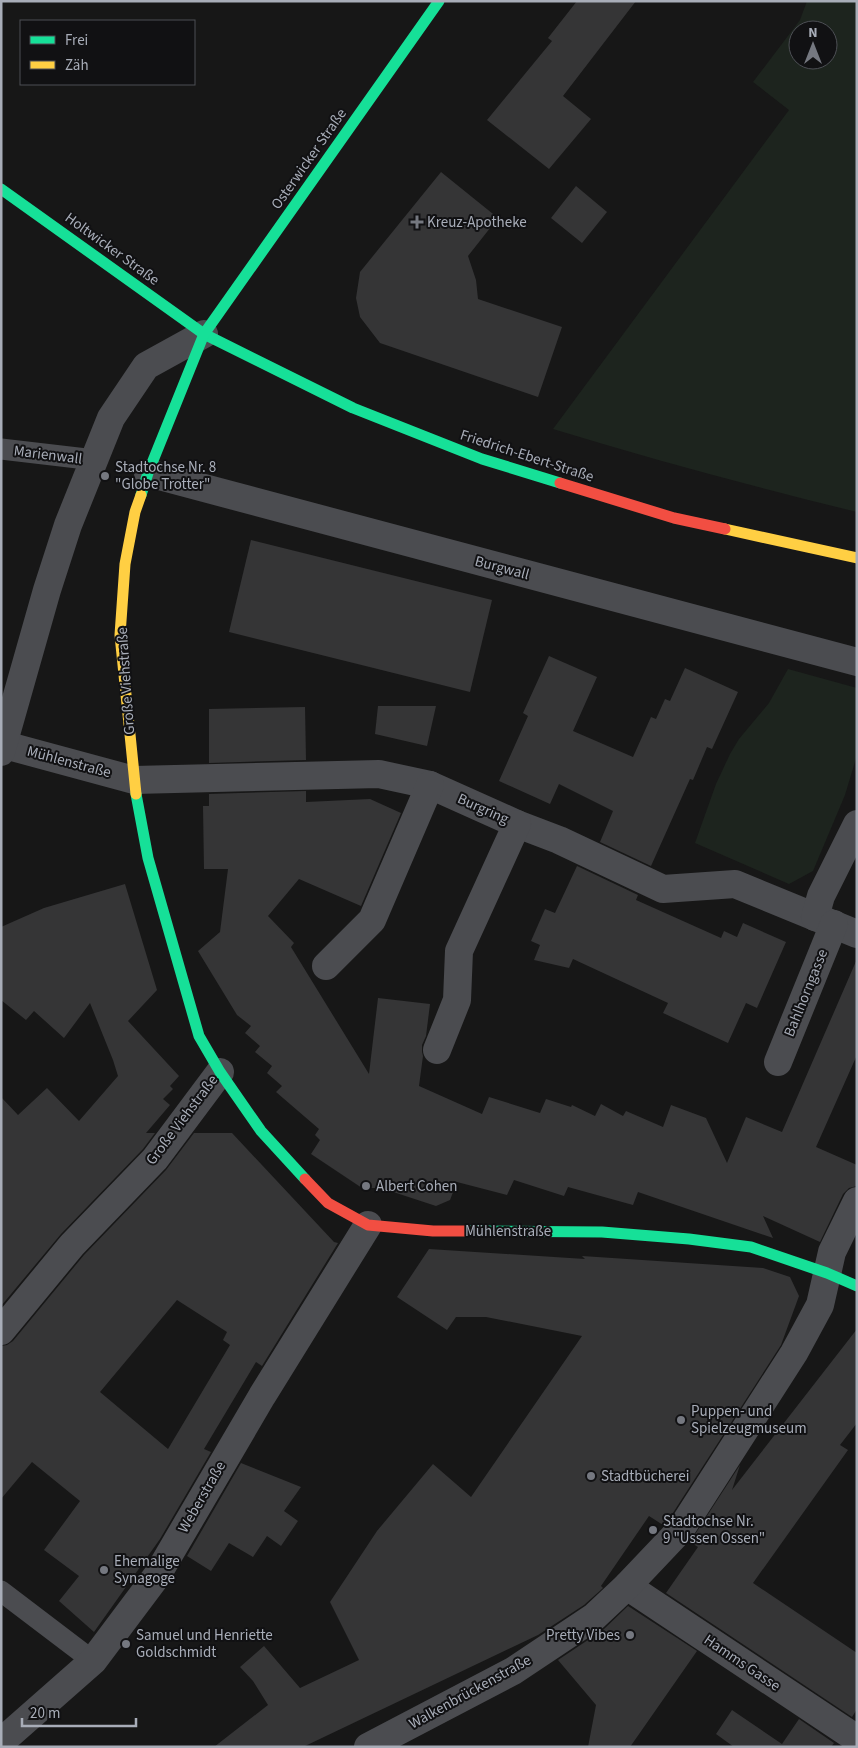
<svg xmlns="http://www.w3.org/2000/svg" width="858" height="1748" font-family="'Source Sans 3',sans-serif">
  <style>
    .green { fill: #1d241e; fill-rule: evenodd }
    .building { fill: #353536; fill-rule: evenodd }
    .lines { fill: none; stroke-linecap: round; stroke-linejoin: round }
    .lane { stroke: #4b4c50; stroke-width: 21 }
    .street { stroke: #4b4c50; stroke-width: 28 }
    .fast { stroke: #16e098; stroke-width: 11 }
    .slow { stroke: #ffcf43; stroke-width: 11 }
    .jam { stroke: #f24e42; stroke-width: 11 }
    .poi-dot { fill: #757880; stroke: #111113; stroke-width: 2 }
    .labels { text-anchor: middle; dominant-baseline: central; stroke-width: 4; stroke-linejoin: round; paint-order: stroke }
    .street-label { font-size: 15px; fill: #a8adb8; stroke: #111113 }
    .poi-label { font-size: 15px; fill: #a8adb8; stroke: #111113; text-anchor: start }
  </style>
  <rect width="100%" height="100%" fill="#171717"/>
  <g class="green">
    <path d="M807,1h50v511c-102,-25 -203,-52 -304,-83l236,-319 -36,-28 47,-62zM798,30h30v30h-30z"/>
    <path d="M788,669l69,19v67l-12,40 -32,76 -24,13 -94,-41 21,-59 14,-30 9,-15 30,-36z"/>
  </g>
  <g class="building">
    <path d="M577,1h59l-73,95 28,23 -42,50 -62,-49 65,-79 -4,-3z"/>
    <path d="M441,172l57,46 -30,38 8,24 2,19 84,28 -24,70 -158,-54 -20,-26 -4,-19 4,-26z"/>
    <path d="M576,186l31,26 -25,31 -31,-25z"/>
    <path d="M251,540l241,60 -22,92 -241,-60z"/>
    <path d="M549,656l48,21 -24,54 60,26 18,-40 5,2 9,-20 5,2 15,-33 53,24 -26,57 -5,-2 -14,33 -3,-1 -39,87 -51,-24 13,-31 -54,-27 -9,20 -51,-23 29,-65 -5,-3z"/>
    <path d="M378,706h58l-9,40 -52,-12z"/>
    <path d="M305,707l1,53 -97,3v-54z"/>
    <path d="M306,791v11l64,-3 31,14 -40,93 -62,-27 -31,37 26,27 -3,4 78,127 9,-76 52,6 -4,32 -4,9v7l1,4 -4,30 63,28 7,-17 51,16 6,-14 25,8 1,-2 23,11 6,-12 22,12 3,-5 37,16 8,-22 35,13 21,45 19,-46 36,15 75,-173v96l-41,92 41,18v21l-8,2 -6,6 -23,48 -57,-26 10,22 -135,-46 -5,13 -65,-18 -4,9 -50,-16 -7,15 -50,-13 -7,18 -14,6 -55,-18h-19l-51,-34 9,-14 -5,-5 4,-6 -43,-37 6,-6 -15,-13 5,-7 -17,-14 5,-6 -15,-13 6,-7 -14,-11 -39,-64 22,-19 8,-63h-24l-1,-63h6v-12z"/>
    <path d="M577,866l61,29 -2,5 85,38 3,-7 13,6 6,-14 43,19 -29,66 -11,-5 -18,40 -65,-30 5,-10 -95,-44 -4,9 -35,-8 6,-15 -9,-4 14,-32 10,4z"/>
    <path d="M125,884l32,106 -29,31 51,55 -9,10 3,3 -10,10 7,6 -24,28h9l-12,16 -82,85 -60,72v-209l17,18 29,-27 32,33 39,-45 -5,-16 -23,-57 -26,35 -30,-27 -8,9 -25,-20v-73l43,-19z"/>
    <path d="M194,1133h38l102,109 4,1 -76,123 -6,-4 -52,87 7,3 -51,87 -66,93 -35,-31 20,-25 -35,-26 36,-49 -48,-39 -31,37v-153l6,-1 6,-4 71,-86 82,-85zM177,1300l50,32 -4,8 7,5 -62,104 -68,-57z"/>
    <path d="M429,1249l156,10 -3,-3 181,12 27,9 9,19 -18,49 -112,174 -6,6 -14,-9 -48,70 2,2 -19,17 -46,30 -235,112h-89l54,-42 -15,-24 -13,-14 24,-21 36,42 59,-28 -29,-58 47,-71 56,-67 38,33 111,-161 -96,-19h-30l-9,13 -50,-33z"/>
    <path d="M857,1329v94l-17,22 8,5 -95,133 104,70v56l-5,8 -186,-124 32,-46 -8,-5 50,-77 -8,25z"/>
    <path d="M241,1463l60,24 -17,24 14,10 -17,25 -14,-10 -14,21 -24,-14 -18,28 -24,-15z"/>
    <path d="M628,1606l69,45 -67,96h-42l8,-42 -38,-45 45,-30z"/>
    <path d="M732,1710l50,34 17,-25 35,24 -3,4h-97l-18,-13z"/>
  </g>
  <g class="lines">
    <g class="lane">
      <path d="M1,449l94,11"/>
      <path d="M1,1591l92,70"/>
    </g>
    <g class="street">
      <path d="M148,473l709,189"/>
      <path d="M1,744l133,36 245,-6 51,11 87,39 42,16 104,49 72,-5 122,50"/>
      <path d="M1,752l46,-162 21,-65 43,-107 35,-52 58,-32"/>
      <path d="M815,917l6,-21 36,-72"/>
      <path d="M326,966l46,-46 58,-135"/>
      <path d="M437,1050l20,-50 2,-49 58,-127"/>
      <path d="M778,1062l56,-138"/>
      <path d="M1,1331l71,-86 83,-86 65,-87"/>
      <path d="M627,1586l230,153"/>
      <path d="M1,1742l92,-81 63,-84 106,-181 106,-171"/>
      <path d="M368,1747l145,-76 81,-54 33,-31 54,-57 113,-176 26,-48 12,-53 25,-51"/>
    </g>
    <g class="fast">
      <path d="M1,189l203,145 149,74 129,51 78,24"/>
      <path d="M141,495l7,-22 56,-139 235,-333"/>
      <path d="M136,794l12,64 51,178 21,36 41,59 44,48"/>
      <path d="M468,1231l134,1 87,7 62,8 76,26 30,13"/>
    </g>
    <g class="slow">
      <path d="M725,529l132,29"/>
      <path d="M136,794l-16,-159 5,-71 10,-52 6,-17"/>
    </g>
    <g class="jam">
      <path d="M560,483l114,35 51,11"/>
      <path d="M305,1179l23,24 40,22 65,6h35"/>
    </g>
  </g>
  <g class="poi-dot">
    <path d="M414.5 214.5h5v5h5v5h-5v5h-5v-5h-5v-5h5z"/>
    <circle cx="105" cy="476" r="5"/>
    <circle cx="366" cy="1186" r="5"/>
    <circle cx="681" cy="1420" r="5"/>
    <circle cx="591" cy="1476" r="5"/>
    <circle cx="653" cy="1530" r="5"/>
    <circle cx="104" cy="1570" r="5"/>
    <circle cx="630" cy="1635" r="5"/>
    <circle cx="126" cy="1644" r="5"/>
  </g>
  <g class="labels">
    <g class="street-label">
      <text transform="translate(309 159) rotate(-55)">Osterwicker Straße</text>
      <text transform="translate(112 249) rotate(36)">Holtwicker Straße</text>
      <text transform="translate(48 455) rotate(7)">Marienwall</text>
      <text transform="translate(527 456) rotate(18)">Friedrich-Ebert-Straße</text>
      <text transform="translate(502 568) rotate(15)">Burgwall</text>
      <text transform="translate(126 681) rotate(-94)">Große Viehstraße</text>
      <text transform="translate(69 762) rotate(15)">Mühlenstraße</text>
      <text transform="translate(483 809) rotate(24)">Burgring</text>
      <text transform="translate(806 993) rotate(-68)">Bahlhorngasse</text>
      <text transform="translate(182 1120) rotate(-53)">Große Viehstraße</text>
      <text x="508" y="1231">Mühlenstraße</text>
      <text transform="translate(202 1497) rotate(-60)">Weberstraße</text>
      <text transform="translate(742 1663) rotate(34)">Hamms Gasse</text>
      <text transform="translate(470 1692) rotate(-29)">Walkenbrückenstraße</text>
    </g>
    <g class="poi-label">
      <text x="427" y="222">Kreuz-Apotheke</text>
      <text x="115" y="467">Stadtochse Nr. 8<tspan x="115" dy="17">"Globe Trotter"</tspan></text>
      <text x="376" y="1186">Albert Cohen</text>
      <text x="691" y="1411">Puppen- und<tspan x="691" dy="17">Spielzeugmuseum</tspan></text>
      <text x="601" y="1476">Stadtbücherei</text>
      <text x="663" y="1521">Stadtochse Nr.<tspan x="663" dy="17">9 "Ussen Ossen"</tspan></text>
      <text x="114" y="1561">Ehemalige<tspan x="114" dy="17">Synagoge</tspan></text>
      <text x="136" y="1635">Samuel und Henriette<tspan x="136" dy="17">Goldschmidt</tspan></text>
      <text x="620" y="1635" text-anchor="end">Pretty Vibes</text>
    </g>
  </g>
  <rect width="858" height="1748" fill="none" stroke="#a8adb8" stroke-width="5"/>
  <rect x="20" y="20" width="175" height="65" fill="#111113" stroke="#4d4f55"/>
  <rect x="30" y="36" width="25" height="8" fill="#16e098" stroke="#4d4f55"/>
  <text x="65" y="45" font-size="15" fill="#a8adb8">Frei</text>
  <rect x="30" y="61" width="25" height="8" fill="#ffcf43" stroke="#4d4f55"/>
  <text x="65" y="70" font-size="15" fill="#a8adb8">Zäh</text>
  <g transform="translate(813 45)"><circle r="24" fill="#111113" stroke="#4d4f55"/>
  <path d="M0-4L9 19L0 12L-9 19Z" fill="#757880"/>
  <text y="-8" font-size="14" font-weight="bold" text-anchor="middle" fill="#a8adb8">N</text>
  </g>
  <path d="M22 1718v8h114v-8" fill="none" stroke="#a8adb8" stroke-width="2.5"/>
  <text x="30" y="1718" font-size="15" fill="#a8adb8" stroke="#111113" stroke-width="4" paint-order="stroke">20 m</text>
</svg>
